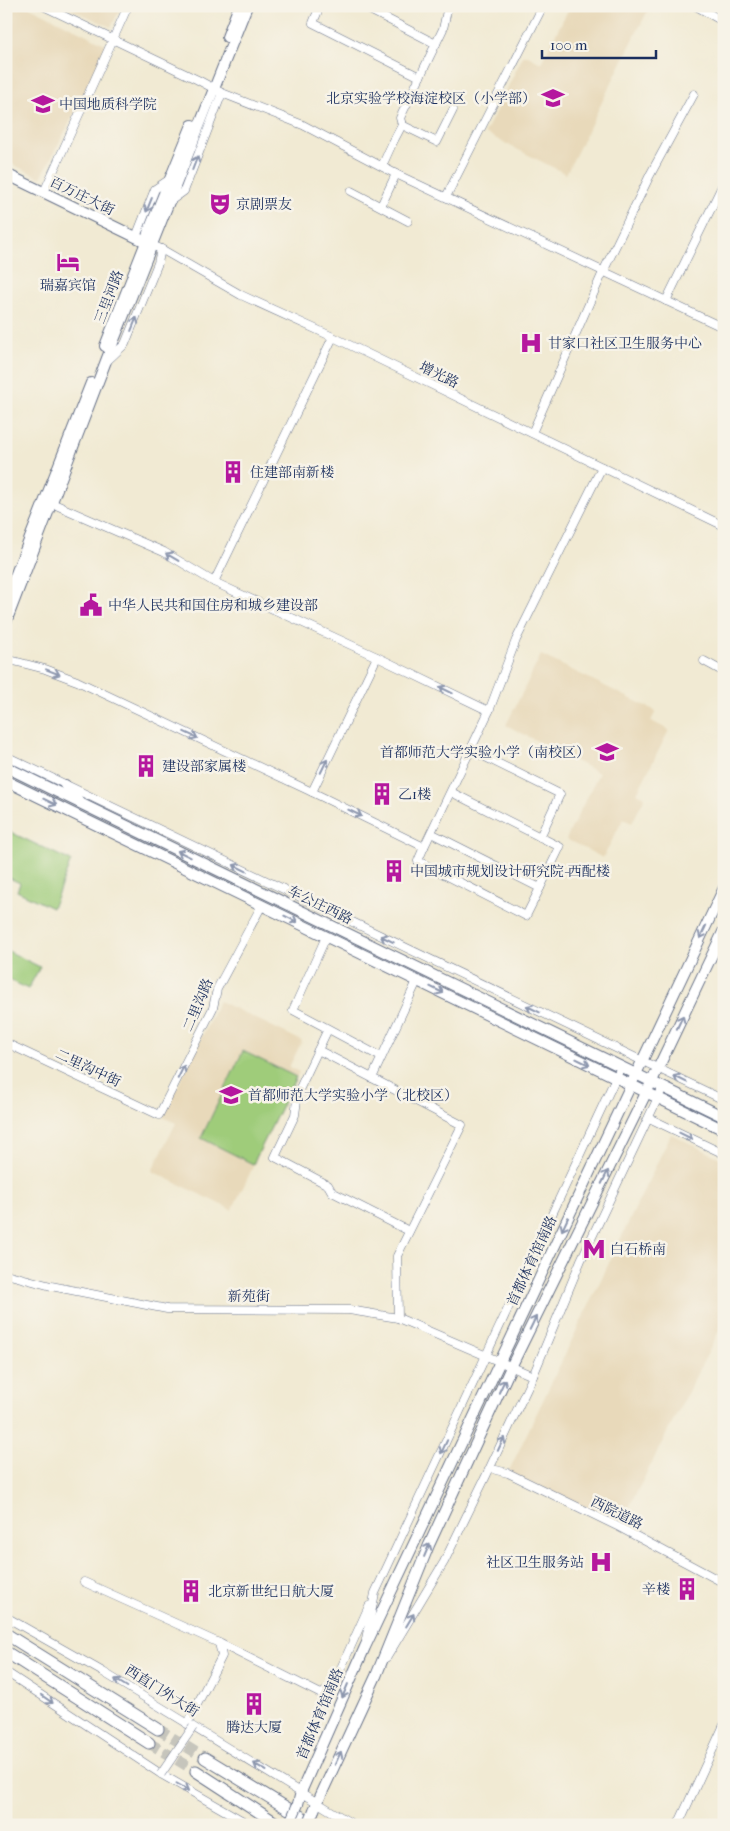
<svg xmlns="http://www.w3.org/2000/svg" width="730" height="1831" font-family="'IM FELL French Canon','Noto Serif SC',serif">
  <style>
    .built { fill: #e8d9ba }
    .green { fill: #9fcc7a; stroke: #5d7e6c }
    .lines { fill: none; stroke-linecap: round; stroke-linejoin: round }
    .highway-tunnel { stroke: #c6c5bc; stroke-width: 11; stroke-dasharray: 11 5.5; stroke-linecap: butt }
    .minor-casing { stroke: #667087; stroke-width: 9 }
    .major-casing { stroke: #667087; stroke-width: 12 }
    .highway-casing { stroke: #667087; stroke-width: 13 }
    .minor { stroke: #fff; stroke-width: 8 }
    .major { stroke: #fff; stroke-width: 10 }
    .highway { stroke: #fff; stroke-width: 11 }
    .minor-bridge-casing { stroke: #667087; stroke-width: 9; stroke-linecap: butt }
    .major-bridge-casing { stroke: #667087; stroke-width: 12; stroke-linecap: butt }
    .minor-bridge { stroke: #fff; stroke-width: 8 }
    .major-bridge { stroke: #fff; stroke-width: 10 }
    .oneway { stroke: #8d97ae }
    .labels { text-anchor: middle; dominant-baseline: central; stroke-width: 5; stroke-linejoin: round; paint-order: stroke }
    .poi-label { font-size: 14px; fill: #1b2f5e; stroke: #f7f3e8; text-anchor: start }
    .street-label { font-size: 14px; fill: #1b2f5e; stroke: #f7f3e8 }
  </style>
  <rect width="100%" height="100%" fill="#f7f3e8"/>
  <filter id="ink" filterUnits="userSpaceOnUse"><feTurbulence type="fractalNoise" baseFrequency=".02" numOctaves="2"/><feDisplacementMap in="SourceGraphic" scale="10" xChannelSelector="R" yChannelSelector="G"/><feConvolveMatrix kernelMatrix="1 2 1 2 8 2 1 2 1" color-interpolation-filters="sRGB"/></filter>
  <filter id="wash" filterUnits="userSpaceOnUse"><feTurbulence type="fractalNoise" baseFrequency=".0096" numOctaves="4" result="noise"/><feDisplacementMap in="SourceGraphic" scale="20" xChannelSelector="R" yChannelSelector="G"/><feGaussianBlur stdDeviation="1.12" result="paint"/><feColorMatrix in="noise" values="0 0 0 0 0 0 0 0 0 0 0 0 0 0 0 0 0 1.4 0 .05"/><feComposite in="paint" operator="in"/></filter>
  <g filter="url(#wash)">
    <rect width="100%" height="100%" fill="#f1ead3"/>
    <g class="built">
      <path d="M6,6h22l81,40 -68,132 -35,-17z"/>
      <path d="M64,6h58l-11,21z"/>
      <path d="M570,6h80l-84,168 -81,-41 39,-79 17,9z"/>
      <path d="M541,655l115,56 -5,10 18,9 -32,63 8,4 -13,26 -9,-4 -20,39 -37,-19 33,-66 -93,-48z"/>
      <path d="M219,1001l83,40 -13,26 10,5 -67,138 -80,-39 24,-48 -13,-6z"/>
      <path d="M671,1134l53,26v161l-105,206 -111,-54z"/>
    </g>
    <g class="green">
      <path d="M6,830l65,31 -19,47 -35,-17 3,-8 -11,-5 -3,4z"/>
      <path d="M6,950l34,17 -12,22 -22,-11z"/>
      <path d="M243,1051l53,26 -43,87 -52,-26z"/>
    </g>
  </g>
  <g filter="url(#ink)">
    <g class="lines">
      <g class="highway-tunnel">
        <path d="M158,1729l47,29"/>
        <path d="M149,1743l47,28"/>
      </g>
      <defs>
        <g id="minor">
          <path d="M43,6l155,74 24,13 81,32 93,49 328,154"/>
          <path d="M320,6l-7,17 107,54"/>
          <path d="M362,6l74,38"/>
          <path d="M696,6l28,16"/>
          <path d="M402,125l35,17 16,-32"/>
          <path d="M382,166l10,-22 10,-19 -2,-7 43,-89 5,-23"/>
          <path d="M351,191l57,30"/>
          <path d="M44,192l84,-186"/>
          <path d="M446,197l97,-191"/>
          <path d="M169,202l15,-11 38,-98"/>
          <path d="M381,206l15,-32"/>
          <path d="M136,237l19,-48 15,-10"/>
          <path d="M147,243l14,6 80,46 92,42 391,189"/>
          <path d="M666,301l58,-119"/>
          <path d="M107,361l18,-17 33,-81 3,-14"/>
          <path d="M532,433l71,-161 47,-97 44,-81"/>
          <path d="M47,501l117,51 50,30 163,75 112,54"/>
          <path d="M214,582l119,-245"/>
          <path d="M6,659l39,10 32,12 235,111 65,-135"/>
          <path d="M704,661l20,11"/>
          <path d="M471,750l89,44 -20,43"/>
          <path d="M6,756l718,344"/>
          <path d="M312,792l112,55 65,-136 27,-71 86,-173"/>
          <path d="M451,792l109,55 -20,41"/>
          <path d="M424,847l-6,14 108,55 14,-28 -109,-55"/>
          <path d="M326,937l-33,73 88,47"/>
          <path d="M6,1043l153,72 54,-107 4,-19 45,-84"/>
          <path d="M318,1050l10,-21"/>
          <path d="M372,1078l-54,-28 -20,42 -3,23 -20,42 53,28 4,7 77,39"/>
          <path d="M649,1118l75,36"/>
          <path d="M6,1274l45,12 116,23 182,1 49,8 135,58"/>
          <path d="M398,1318l-1,-62 65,-131 -90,-47 45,-97"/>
          <path d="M496,1470l12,3 111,54 105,56"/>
          <path d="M84,1582l135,61 102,51 11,-6 37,-82"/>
          <path d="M6,1617l97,55 251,153"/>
          <path d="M366,1639l9,-46 243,-520"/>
          <path d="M387,1657l57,-95 42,-86 47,-100 48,-116 82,-173"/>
          <path d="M6,1672l155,102 89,51"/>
          <path d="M187,1724l35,-68 -3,-13"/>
          <path d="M678,1825l46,-100"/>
        </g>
        <g id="major">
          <path d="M227,37l12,-31"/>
          <path d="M6,174l140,68"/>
          <path d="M105,346l41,-104 2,-9 44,-108"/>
          <path d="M6,599l85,-216"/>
          <path d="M6,622l108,-282 133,-334"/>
          <path d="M6,767l718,350"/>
          <path d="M6,781l718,349"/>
          <path d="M65,785l13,15"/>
          <path d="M298,1804l3,-12 64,-145 359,-759"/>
          <path d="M314,1810l62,-134 53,-131 82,-178 141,-286 72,-151"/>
        </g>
        <g id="highway">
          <path d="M6,1634l152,95"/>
          <path d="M6,1652l143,91"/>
          <path d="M205,1758l110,67"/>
          <path d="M196,1771l83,54"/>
        </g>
      </defs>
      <use href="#minor" class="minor-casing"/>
      <use href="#major" class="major-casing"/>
      <use href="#highway" class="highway-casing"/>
      <use href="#minor" class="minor"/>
      <use href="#major" class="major"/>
      <use href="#highway" class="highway"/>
      <defs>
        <path id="minor-bridge" d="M161,1774l32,-47"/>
        <g id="major-bridge">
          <path d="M289,1825l9,-21"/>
          <path d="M308,1825l6,-15"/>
        </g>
      </defs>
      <use href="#minor-bridge" class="minor-bridge-casing"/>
      <use href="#major-bridge" class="major-bridge-casing"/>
      <use href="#minor-bridge" class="minor-bridge"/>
      <use href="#major-bridge" class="major-bridge"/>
    </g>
    <defs><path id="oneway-shaft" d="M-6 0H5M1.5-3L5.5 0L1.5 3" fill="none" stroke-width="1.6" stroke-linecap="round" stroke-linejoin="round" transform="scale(1.25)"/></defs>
    <g class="oneway">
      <use href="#oneway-shaft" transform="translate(195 163) rotate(-69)"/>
      <use href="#oneway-shaft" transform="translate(149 205) rotate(112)"/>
      <use href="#oneway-shaft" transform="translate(134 324) rotate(-68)"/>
      <use href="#oneway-shaft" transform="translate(172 557) rotate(-149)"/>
      <use href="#oneway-shaft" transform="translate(53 672) rotate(21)"/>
      <use href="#oneway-shaft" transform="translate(446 690) rotate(-154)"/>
      <use href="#oneway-shaft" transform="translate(191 735) rotate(25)"/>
      <use href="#oneway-shaft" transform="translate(324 766) rotate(-64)"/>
      <use href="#oneway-shaft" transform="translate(50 802) rotate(26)"/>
      <use href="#oneway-shaft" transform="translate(355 813) rotate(26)"/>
      <use href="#oneway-shaft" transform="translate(184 854) rotate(-154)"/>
      <use href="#oneway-shaft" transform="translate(240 868) rotate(-154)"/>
      <use href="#oneway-shaft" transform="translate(291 919) rotate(26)"/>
      <use href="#oneway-shaft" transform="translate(703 932) rotate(115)"/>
      <use href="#oneway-shaft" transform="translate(387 939) rotate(-154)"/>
      <use href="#oneway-shaft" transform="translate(437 990) rotate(26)"/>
      <use href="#oneway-shaft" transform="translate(533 1009) rotate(-154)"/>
      <use href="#oneway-shaft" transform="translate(680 1022) rotate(-65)"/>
      <use href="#oneway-shaft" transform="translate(583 1062) rotate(26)"/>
      <use href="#oneway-shaft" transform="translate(181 1072) rotate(-64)"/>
      <use href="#oneway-shaft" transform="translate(680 1079) rotate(-154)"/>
      <use href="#oneway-shaft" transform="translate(686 1136) rotate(26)"/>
      <use href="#oneway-shaft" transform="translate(605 1177) rotate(-64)"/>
      <use href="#oneway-shaft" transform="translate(565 1224) rotate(115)"/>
      <use href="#oneway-shaft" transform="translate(533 1323) rotate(-64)"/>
      <use href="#oneway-shaft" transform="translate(502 1386) rotate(-65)"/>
      <use href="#oneway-shaft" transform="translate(501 1444) rotate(-65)"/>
      <use href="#oneway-shaft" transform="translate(444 1447) rotate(115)"/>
      <use href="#oneway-shaft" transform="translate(427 1550) rotate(-67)"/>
      <use href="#oneway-shaft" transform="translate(410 1620) rotate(-59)"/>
      <use href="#oneway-shaft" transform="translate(121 1683) rotate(-148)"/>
      <use href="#oneway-shaft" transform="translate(345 1691) rotate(113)"/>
      <use href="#oneway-shaft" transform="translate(47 1699) rotate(35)"/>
      <use href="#oneway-shaft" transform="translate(338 1758) rotate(-65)"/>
      <use href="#oneway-shaft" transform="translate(260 1767) rotate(-149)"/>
      <use href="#oneway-shaft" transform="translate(183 1787) rotate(30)"/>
    </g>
  </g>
  <defs>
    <symbol id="school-bare" viewBox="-9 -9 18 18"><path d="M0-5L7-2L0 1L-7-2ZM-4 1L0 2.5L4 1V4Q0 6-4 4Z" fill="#b5179e" stroke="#f7f3e8" stroke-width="2.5" paint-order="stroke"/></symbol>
    <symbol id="university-bare" viewBox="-9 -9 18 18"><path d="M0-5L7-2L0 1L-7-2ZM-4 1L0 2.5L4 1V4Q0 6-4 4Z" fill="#b5179e" stroke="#f7f3e8" stroke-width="2.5" paint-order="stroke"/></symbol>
    <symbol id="theatre-bare" viewBox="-9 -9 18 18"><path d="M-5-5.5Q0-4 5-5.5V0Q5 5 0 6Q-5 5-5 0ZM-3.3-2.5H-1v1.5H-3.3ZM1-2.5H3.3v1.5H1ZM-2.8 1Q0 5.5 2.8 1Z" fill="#b5179e" stroke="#f7f3e8" stroke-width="2.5" paint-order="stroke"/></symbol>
    <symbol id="hotel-bare" viewBox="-9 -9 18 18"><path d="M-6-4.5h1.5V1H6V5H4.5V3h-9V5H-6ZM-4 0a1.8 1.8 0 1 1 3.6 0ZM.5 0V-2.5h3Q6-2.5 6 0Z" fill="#b5179e" stroke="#f7f3e8" stroke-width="2.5" paint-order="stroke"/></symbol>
    <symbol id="hospital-bare" viewBox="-9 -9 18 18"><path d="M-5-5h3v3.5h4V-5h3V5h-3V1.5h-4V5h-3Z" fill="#b5179e" stroke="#f7f3e8" stroke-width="2.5" paint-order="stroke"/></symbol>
    <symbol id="building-bare" viewBox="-9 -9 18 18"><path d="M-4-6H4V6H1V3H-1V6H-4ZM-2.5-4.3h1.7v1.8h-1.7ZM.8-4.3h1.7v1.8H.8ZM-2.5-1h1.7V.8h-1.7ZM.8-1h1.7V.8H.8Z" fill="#b5179e" stroke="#f7f3e8" stroke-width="2.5" paint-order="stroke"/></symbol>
    <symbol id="civic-bare" viewBox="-9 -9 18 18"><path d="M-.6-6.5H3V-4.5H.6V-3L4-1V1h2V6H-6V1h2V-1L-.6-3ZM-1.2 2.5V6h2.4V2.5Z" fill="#b5179e" stroke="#f7f3e8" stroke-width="2.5" paint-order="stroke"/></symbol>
    <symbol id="metro-bare" viewBox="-9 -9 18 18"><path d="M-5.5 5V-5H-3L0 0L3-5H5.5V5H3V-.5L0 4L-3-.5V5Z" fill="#b5179e" stroke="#f7f3e8" stroke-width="2.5" paint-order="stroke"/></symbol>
  </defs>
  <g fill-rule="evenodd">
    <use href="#school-bare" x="537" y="82" width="32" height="32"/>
    <use href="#university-bare" x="27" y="88" width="32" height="32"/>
    <use href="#theatre-bare" x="204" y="188" width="32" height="32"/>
    <use href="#hotel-bare" x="52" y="246" width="32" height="32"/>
    <use href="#hospital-bare" x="515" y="327" width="32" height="32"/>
    <use href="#building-bare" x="217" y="456" width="32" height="32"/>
    <use href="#civic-bare" x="75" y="589" width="32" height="32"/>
    <use href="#school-bare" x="591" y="736" width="32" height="32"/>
    <use href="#building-bare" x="130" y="750" width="32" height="32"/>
    <use href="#building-bare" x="366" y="778" width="32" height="32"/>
    <use href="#building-bare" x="378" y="855" width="32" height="32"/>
    <use href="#school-bare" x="215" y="1079" width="32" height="32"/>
    <use href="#metro-bare" x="578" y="1233" width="32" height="32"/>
    <use href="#hospital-bare" x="585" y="1546" width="32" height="32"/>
    <use href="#building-bare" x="671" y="1573" width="32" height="32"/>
    <use href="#building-bare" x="175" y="1575" width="32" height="32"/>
    <use href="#building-bare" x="238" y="1688" width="32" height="32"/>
  </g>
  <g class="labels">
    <g class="poi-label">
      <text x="536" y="98" text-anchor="end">北京实验学校海淀校区（小学部）</text>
      <text x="59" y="104">中国地质科学院</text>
      <text x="236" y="204">京剧票友</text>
      <text x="68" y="285" text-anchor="middle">瑞嘉宾馆</text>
      <text x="548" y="343">甘家口社区卫生服务中心</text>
      <text x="250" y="472">住建部南新楼</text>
      <text x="108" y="605">中华人民共和国住房和城乡建设部</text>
      <text x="590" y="752" text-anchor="end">首都师范大学实验小学（南校区）</text>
      <text x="162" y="766">建设部家属楼</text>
      <text x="398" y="794">乙1楼</text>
      <text x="410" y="871">中国城市规划设计研究院-西配楼</text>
      <text x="248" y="1095">首都师范大学实验小学（北校区）</text>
      <text x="610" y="1249">白石桥南</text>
      <text x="584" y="1562" text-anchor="end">社区卫生服务站</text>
      <text x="670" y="1589" text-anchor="end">辛楼</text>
      <text x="208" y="1591">北京新世纪日航大厦</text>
      <text x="254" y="1727" text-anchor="middle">腾达大厦</text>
    </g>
    <g class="street-label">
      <text transform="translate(82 196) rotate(26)">百万庄大街</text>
      <text transform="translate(109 297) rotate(-69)">三里河路</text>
      <text transform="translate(439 375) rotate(26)">增光路</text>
      <text transform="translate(320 905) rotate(26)">车公庄西路</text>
      <text transform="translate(198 1005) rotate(-67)">二里沟路</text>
      <text transform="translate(88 1068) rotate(25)">二里沟中街</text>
      <text transform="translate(532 1261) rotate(-65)">首都体育馆南路</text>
      <text x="249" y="1296">新苑街</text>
      <text transform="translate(617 1513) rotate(26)">西院道路</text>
      <text transform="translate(162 1691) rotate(32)">西直门外大街</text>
      <text transform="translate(320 1714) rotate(-67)">首都体育馆南路</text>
    </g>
  </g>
  <rect width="730" height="1831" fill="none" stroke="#f7f3e8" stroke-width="25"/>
  <path d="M542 50v8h114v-8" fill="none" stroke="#1b2f5e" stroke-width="2.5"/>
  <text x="550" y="50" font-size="15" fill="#1b2f5e" stroke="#f7f3e8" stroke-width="4" paint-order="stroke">100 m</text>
</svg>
